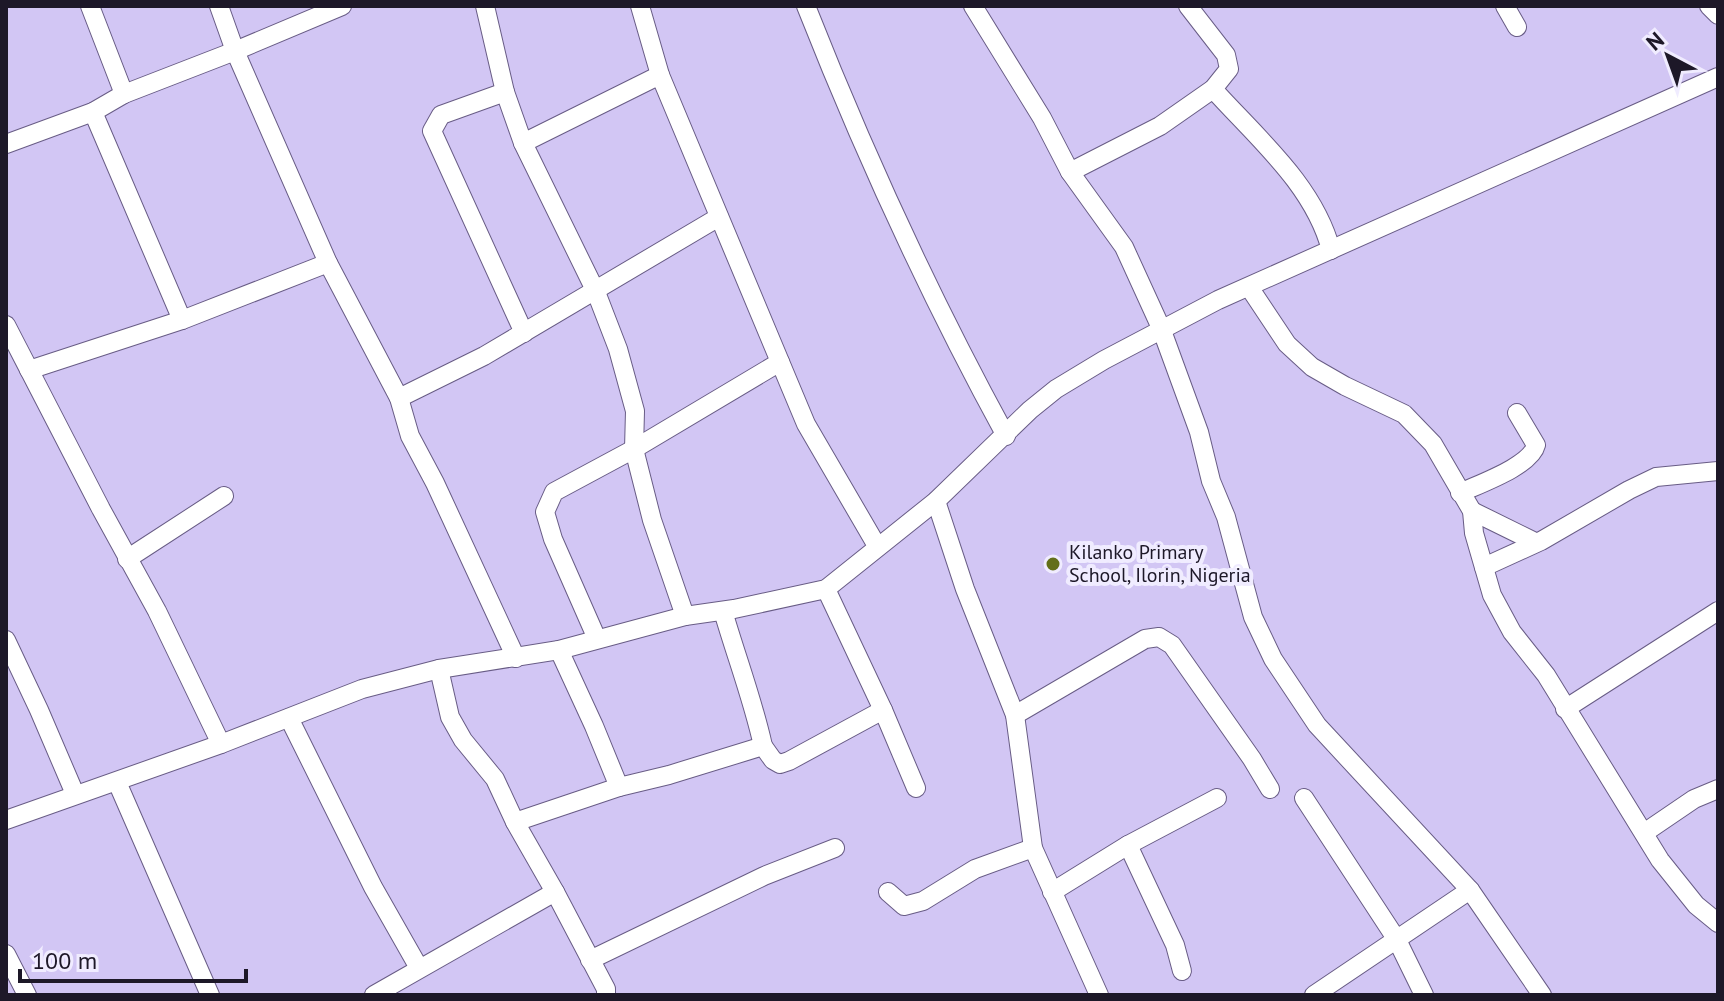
<svg xmlns="http://www.w3.org/2000/svg" width="1724" height="1001" font-family="'PT Sans',sans-serif">
  <style>
    .lines { fill: none; stroke-linecap: round; stroke-linejoin: round }
    .minor-casing { stroke: #685c85; stroke-width: 20 }
    .minor { stroke: #fff; stroke-width: 18 }
    .poi-dot { fill: #636f19; stroke: #f0ecff; stroke-width: 3 }
    .labels { text-anchor: middle; dominant-baseline: central; stroke-width: 8; stroke-linejoin: round; paint-order: stroke }
    .poi-label { font-size: 20px; fill: #1d1828; stroke: #f0ecff; text-anchor: start }
  </style>
  <rect width="100%" height="100%" fill="#d2c6f4"/>
  <g class="lines">
    <defs>
      <g id="minor">
        <path d="M90,6l34,88"/>
        <path d="M219,6l16,45 93,212 71,135 11,38 25,47 81,175"/>
        <path d="M485,6l20,86 18,51 73,149 22,57 17,62 -1,38 18,71 33,96"/>
        <path d="M640,6l20,69"/>
        <path d="M806,6c58,147 124,291 200,430"/>
        <path d="M973,6l69,112 28,54 54,75 37,81 38,104 12,49 15,36 27,100 20,42 44,66 153,165 72,105"/>
        <path d="M1505,6l12,21"/>
        <path d="M1709,6l9,9"/>
        <path d="M1213,89c44,49 101,96 118,161"/>
        <path d="M505,92l-64,23 -9,16 92,202"/>
        <path d="M93,112l89,208"/>
        <path d="M523,143l137,-68 146,349 71,122"/>
        <path d="M6,144l87,-32 31,-18 111,-43 107,-45"/>
        <path d="M1070,172l90,-46 53,-37 16,-20 -3,-14 -38,-49"/>
        <path d="M1249,287l38,57 25,23 33,19 59,28 29,30 39,67 2,22 18,62 20,37 34,43 114,185 36,45 22,18"/>
        <path d="M6,325l95,184 56,102 64,133"/>
        <path d="M29,370l153,-50 146,-57"/>
        <path d="M399,398l85,-42 235,-139"/>
        <path d="M1460,493c19,-9 71,-27 76,-48l-19,-32"/>
        <path d="M936,501l29,88 50,126 18,133 66,147"/>
        <path d="M1472,511l63,31"/>
        <path d="M127,559l97,-63"/>
        <path d="M1484,567l57,-26 88,-51 27,-13 62,-6"/>
        <path d="M826,589l57,121"/>
        <path d="M723,611c13,45 30,89 40,135"/>
        <path d="M597,639l-44,-100 -8,-27 9,-20 80,-43 146,-87"/>
        <path d="M6,640l33,70 36,84"/>
        <path d="M439,669l11,48 13,23 32,39 20,43 40,70 51,97v6"/>
        <path d="M1565,709l153,-98"/>
        <path d="M1015,715l130,-76 14,-2 13,8 80,114 18,30"/>
        <path d="M289,718l84,169 46,81"/>
        <path d="M117,782l93,213"/>
        <path d="M619,787l50,-12 94,-29 10,14 7,4 9,-3 94,-51 33,78"/>
        <path d="M1304,798l93,142 27,55"/>
        <path d="M6,820l215,-76 141,-55 77,-20 120,-19 126,-34 49,-7 92,-20 110,-88 94,-91 26,-21 48,-29 114,-60 500,-223"/>
        <path d="M515,822l104,-35 -25,-61 -35,-76"/>
        <path d="M1644,833l50,-34 24,-10"/>
        <path d="M1128,845l47,100 7,26"/>
        <path d="M888,892l16,14 19,-5 52,-32 58,-21"/>
        <path d="M1052,892l76,-47 89,-47"/>
        <path d="M6,954l21,41"/>
        <path d="M590,960l174,-84 71,-28"/>
        <path d="M374,995l181,-103"/>
        <path d="M1314,995l156,-105"/>
      </g>
    </defs>
    <use href="#minor" class="minor-casing"/>
    <use href="#minor" class="minor"/>
  </g>
  <circle class="poi-dot" cx="1053" cy="564" r="8"/>
  <g class="labels">
    <g class="poi-label">
      <text x="1069" y="552">Kilanko Primary<tspan x="1069" dy="23">School, Ilorin, Nigeria</tspan></text>
    </g>
  </g>
  <rect width="1724" height="1001" fill="none" stroke="#1d1828" stroke-width="16"/>
  <g transform="translate(1668 56) rotate(319)" stroke="#f0ecff" stroke-width="6" paint-order="stroke">
  <path d="M0-6L14 30L0 20L-14 30Z" fill="#1d1828"/>
  <text y="-12" font-size="22" font-weight="bold" text-anchor="middle" fill="#1d1828">N</text>
  </g>
  <path d="M20 969v12h226v-12" fill="none" stroke="#1d1828" stroke-width="4"/>
  <text x="32" y="969" font-size="24" fill="#1d1828" stroke="#f0ecff" stroke-width="6" paint-order="stroke">100 m</text>
</svg>
